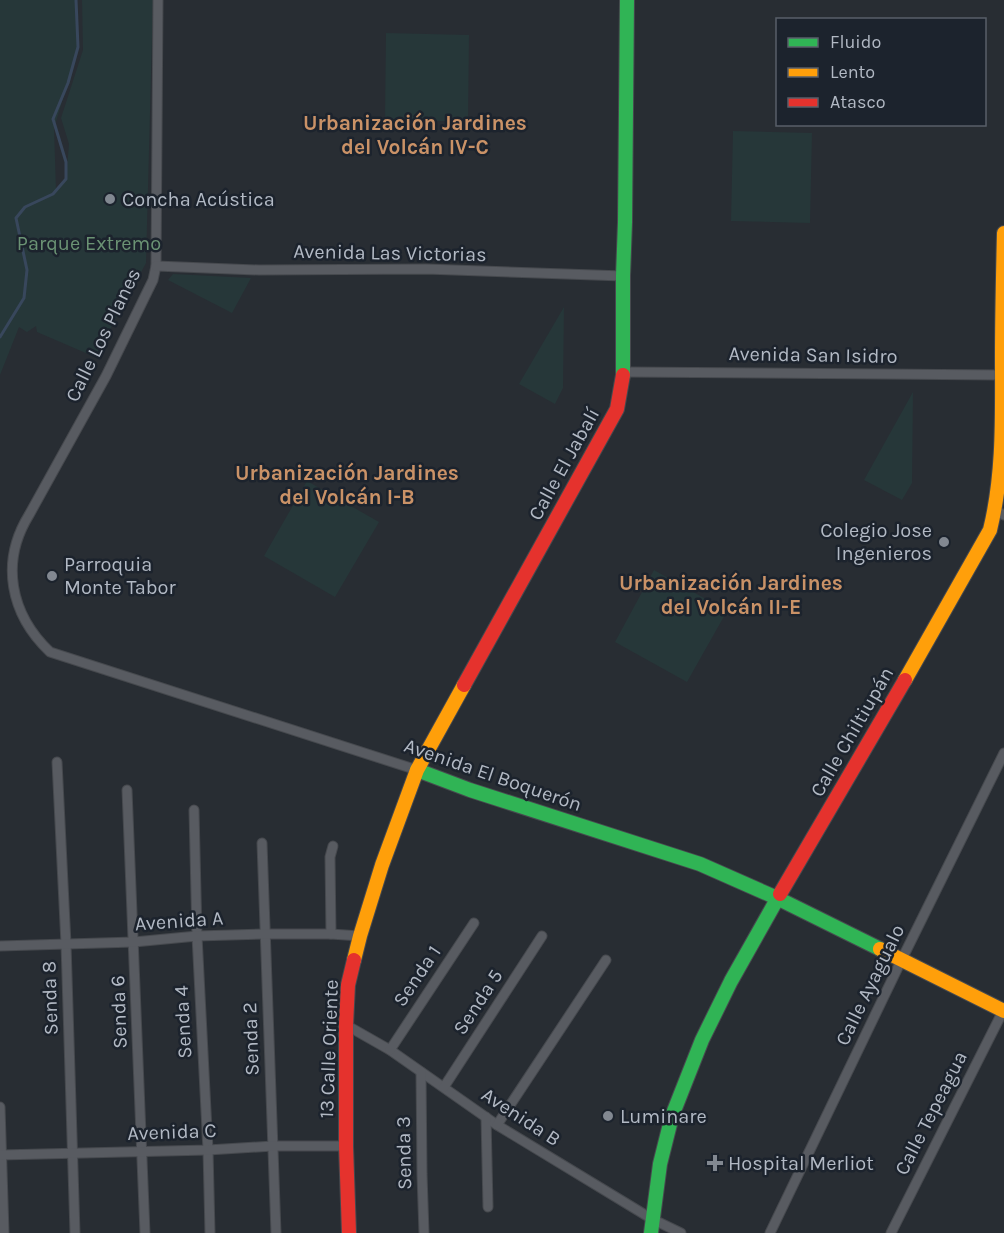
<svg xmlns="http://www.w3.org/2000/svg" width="1004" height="1233" font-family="Karla,sans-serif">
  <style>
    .green { fill: #263739 }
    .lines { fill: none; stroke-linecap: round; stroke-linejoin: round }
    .stream { stroke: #38475c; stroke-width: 3 }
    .street-casing { stroke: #46494e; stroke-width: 11 }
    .fast-casing { stroke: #46494e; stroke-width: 16 }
    .slow-casing { stroke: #46494e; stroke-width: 16 }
    .jam-casing { stroke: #46494e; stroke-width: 16 }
    .street { stroke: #585b61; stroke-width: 9 }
    .fast { stroke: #30b455; stroke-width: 14 }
    .slow { stroke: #ff9f0a; stroke-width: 14 }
    .jam { stroke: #e5322d; stroke-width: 14 }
    .poi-dot { fill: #828891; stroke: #1c232d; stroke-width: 2 }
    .labels { text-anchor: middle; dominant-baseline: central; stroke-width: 5; stroke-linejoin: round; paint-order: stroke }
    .poi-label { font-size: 20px; fill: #b2b9c4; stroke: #1c232d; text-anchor: start }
    .park-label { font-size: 20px; fill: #6b9374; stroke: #1c232d }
    .street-label { font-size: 20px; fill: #b2b9c4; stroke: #1c232d }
    .neighbourhood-label { font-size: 21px; font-weight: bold; fill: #ca9267; stroke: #1c232d }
  </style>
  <rect width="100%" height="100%" fill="#282d33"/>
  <g class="green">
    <path d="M0,0h76l2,49 -24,79 2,62 10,-11 3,-35 -8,-26 22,-68 -1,-50h71l-7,263 -51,94 -58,-25 -1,-6 -9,6 -8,-5 -19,48z"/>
    <path d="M386,33l83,2 -1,87 -83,-3z"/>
    <path d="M733,131l79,2 -2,90 -79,-2z"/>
    <path d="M173,274l78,4 -19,35 -64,-33z"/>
    <path d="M564,307l-1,81 -8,16 -36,-20z"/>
    <path d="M913,392l-1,91 -10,17 -38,-20z"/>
    <path d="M307,481l72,41 -44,75 -71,-41z"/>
    <path d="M654,570l73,41 -40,71 -72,-40z"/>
  </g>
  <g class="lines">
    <path class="stream" d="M0,337l24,-39 3,-28 -11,-52 9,-11 28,-13 13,-15v-17l-13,-43 15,-36 10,-36 -2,-47"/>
    <defs>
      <g id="street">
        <path d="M158,0l-2,266 -3,14 -47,96 -77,139c-29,47 -19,99 21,137l367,118"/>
        <path d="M156,266l103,4 167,-1 197,7"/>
        <path d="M624,372l378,3"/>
        <path d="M996,511l8,4"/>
        <path d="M57,762l9,182 9,289"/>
        <path d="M127,790l18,443"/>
        <path d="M194,810l3,126 11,214 2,83"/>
        <path d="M262,843l14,390"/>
        <path d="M331,934l-1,-77 3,-11"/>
        <path d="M0,946l134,-4 63,-6 68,-2h66l29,2"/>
        <path d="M346,1025l44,25 107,75 155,94 29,14"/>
        <path d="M390,1050l84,-127"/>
        <path d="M421,1072l1,102 2,59"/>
        <path d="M444,1087l98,-151"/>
        <path d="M0,1107l4,126"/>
        <path d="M486,1117l2,90"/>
        <path d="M497,1125l109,-165"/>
        <path d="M0,1155l208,-5 65,-4h73"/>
        <path d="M770,1233l132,-274 102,-206"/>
        <path d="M891,1233l113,-224"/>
      </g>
      <g id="fast">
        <path d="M623,375v-99l2,-54 2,-222"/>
        <path d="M417,770l53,20 230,74 77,34 103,51"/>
        <path d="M651,1233l9,-69 12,-48 30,-76 29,-59 49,-87"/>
      </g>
      <g id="slow">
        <path d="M905,680l85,-150c14,-57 12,-115 12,-173 0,-41 1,-83 2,-124"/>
        <path d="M880,949l124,62"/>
        <path d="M354,960l6,-24 22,-71 35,-95 47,-85"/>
      </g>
      <g id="jam">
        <path d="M464,685l153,-276 6,-34"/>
        <path d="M780,894l125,-214"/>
        <path d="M349,1233l-3,-87v-121l2,-40 6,-25"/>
      </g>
    </defs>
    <use href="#street" class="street-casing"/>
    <use href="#fast" class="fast-casing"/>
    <use href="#slow" class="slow-casing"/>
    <use href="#jam" class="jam-casing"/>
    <use href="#street" class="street"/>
    <use href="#fast" class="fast"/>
    <use href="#slow" class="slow"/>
    <use href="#jam" class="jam"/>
  </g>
  <g class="poi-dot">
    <circle cx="110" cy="199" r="6"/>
    <circle cx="944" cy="542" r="6"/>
    <circle cx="52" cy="576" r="6"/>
    <circle cx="608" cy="1116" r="6"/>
    <path d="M712 1154h6v6h6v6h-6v6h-6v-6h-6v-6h6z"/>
  </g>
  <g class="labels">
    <g class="poi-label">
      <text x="122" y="199">Concha Acústica</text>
      <text x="932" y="530" text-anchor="end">Colegio Jose<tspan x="932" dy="23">Ingenieros</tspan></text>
      <text x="64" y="564">Parroquia<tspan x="64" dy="23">Monte Tabor</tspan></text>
      <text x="620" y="1116">Luminare</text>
      <text x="728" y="1163">Hospital Merliot</text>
    </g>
    <g class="park-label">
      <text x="89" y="243">Parque Extremo</text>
    </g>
    <g class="street-label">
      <text transform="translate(390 253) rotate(1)">Avenida Las Victorias</text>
      <text transform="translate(103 335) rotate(-64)">Calle Los Planes</text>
      <text transform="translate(813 355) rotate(1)">Avenida San Isidro</text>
      <text transform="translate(564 464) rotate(-61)">Calle El Jabalí</text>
      <text transform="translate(852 732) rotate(-60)">Calle Chiltiupán</text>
      <text transform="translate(493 775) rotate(19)">Avenida El Boquerón</text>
      <text transform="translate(179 921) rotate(-4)">Avenida A</text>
      <text transform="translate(417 976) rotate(-56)">Senda 1</text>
      <text transform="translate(870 985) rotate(-64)">Calle Ayagualo</text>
      <text transform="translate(50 998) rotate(-92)">Senda 8</text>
      <text transform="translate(478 1002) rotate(-57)">Senda 5</text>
      <text transform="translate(119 1012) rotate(-92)">Senda 6</text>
      <text transform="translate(183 1022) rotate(-93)">Senda 4</text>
      <text transform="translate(251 1039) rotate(-92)">Senda 2</text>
      <text transform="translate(329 1049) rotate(-88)">13 Calle Oriente</text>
      <text transform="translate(931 1113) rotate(-63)">Calle Tepeagua</text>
      <text transform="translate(521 1117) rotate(33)">Avenida B</text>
      <text transform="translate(172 1132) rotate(-2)">Avenida C</text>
      <text transform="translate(404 1153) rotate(-91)">Senda 3</text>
    </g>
    <g class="neighbourhood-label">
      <text x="415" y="123">Urbanización Jardines<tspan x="415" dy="24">del Volcán IV-C</tspan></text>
      <text x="347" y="473">Urbanización Jardines<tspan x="347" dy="24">del Volcán I-B</tspan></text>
      <text x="731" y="583">Urbanización Jardines<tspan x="731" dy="24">del Volcán II-E</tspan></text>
    </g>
  </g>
  <rect x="776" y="18" width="210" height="108" fill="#1c232d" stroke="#585f69" stroke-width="1.5"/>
  <rect x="788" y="38" width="30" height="9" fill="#30b455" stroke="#585f69" stroke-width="1.5"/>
  <text x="830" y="48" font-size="18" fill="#b2b9c4">Fluido</text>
  <rect x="788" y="68" width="30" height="9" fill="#ff9f0a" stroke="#585f69" stroke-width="1.5"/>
  <text x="830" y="78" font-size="18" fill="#b2b9c4">Lento</text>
  <rect x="788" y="98" width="30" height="9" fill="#e5322d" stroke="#585f69" stroke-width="1.5"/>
  <text x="830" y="108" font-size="18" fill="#b2b9c4">Atasco</text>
</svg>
